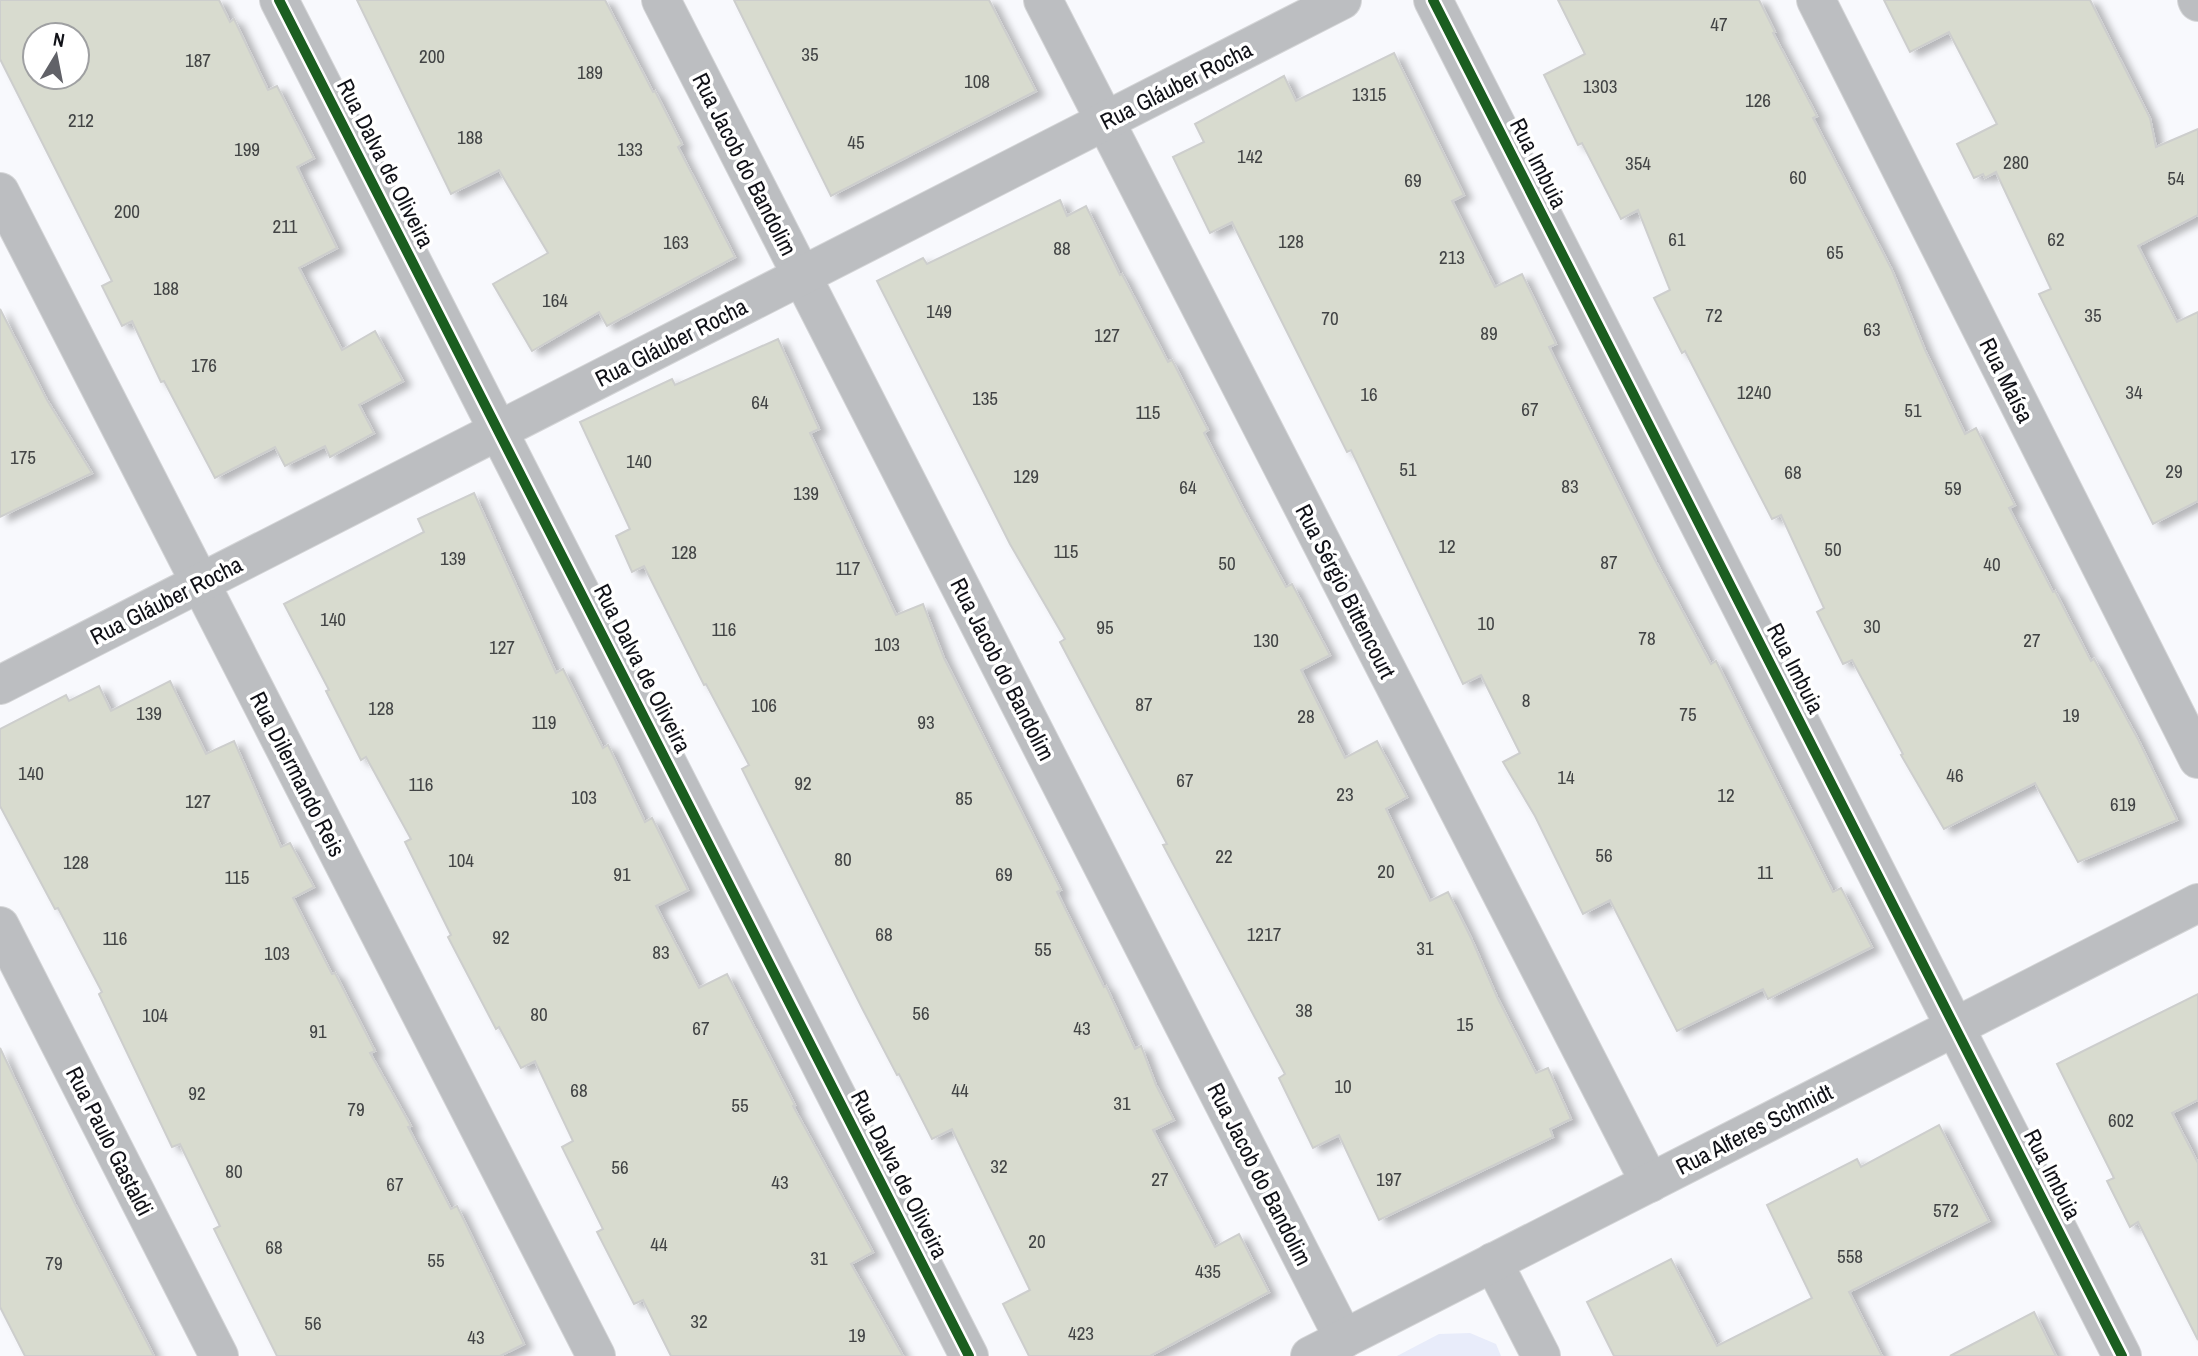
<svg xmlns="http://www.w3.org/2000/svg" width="2198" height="1356" font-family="'Archivo Narrow',sans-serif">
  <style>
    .green { fill: #e8ecfa }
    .building { fill: #d8dbcf; stroke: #cdcecd; stroke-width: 2; fill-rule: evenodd; filter: url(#shadow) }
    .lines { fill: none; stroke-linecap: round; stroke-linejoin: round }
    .minor-casing { stroke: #d4d5d7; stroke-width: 40 }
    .minor { stroke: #bcbec1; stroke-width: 38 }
    .cycleway-casing { stroke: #fff; stroke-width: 15 }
    .cycleway { stroke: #1b5e20; stroke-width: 10 }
    .labels { text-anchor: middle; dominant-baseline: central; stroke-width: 7; stroke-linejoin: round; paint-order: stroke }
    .number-label { font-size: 19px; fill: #424445 }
    .street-label { font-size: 23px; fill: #101117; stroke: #fff }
  </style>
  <defs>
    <filter id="shadow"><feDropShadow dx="8" dy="4.5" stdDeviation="3.5" flood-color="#0004"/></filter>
  </defs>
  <rect width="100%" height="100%" fill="#f8f9fd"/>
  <path class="green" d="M1470,1333l26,11 5,12h-104l42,-22z"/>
  <g class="building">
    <path d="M0,0h219l11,22 4,-3 34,71 9,-4 37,72 -17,9 40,81 -38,20 43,82 33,-19 28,50 -44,24 15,28 -44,24 -5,-11 -40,20 -10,-19 -60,31 -51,-97 -3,1 -29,-61 -10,5 -20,-40 10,-5 -112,-222zM35,35h42v42h-42z"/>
    <path d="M357,0h248l48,92 2,-1 27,53 -4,3 57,110 -128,69 -8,-14 -67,39 -39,-67 55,-31 -49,-83 -48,24z"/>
    <path d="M734,0h255l47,91 -205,105z"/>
    <path d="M1558,0h201l16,32 -2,1 44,83 -4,2 79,152 33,80 40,84 11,-6 39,77 -6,3 44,84 2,-1 36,70 3,-2 45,82 38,79 -99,42 -43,-79 -91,46 -43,-74 2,-1 -51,-94 -9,4 -26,-52 7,-4 -43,-93 -9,4 -87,-168 -3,2 -28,-55 16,-8 -32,-80 -17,9 -39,-76 -4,2 -34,-70 41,-21z"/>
    <path d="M1884,0h206l60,118 6,29 42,-18v86l-60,31 39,76 21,-10v189l-45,23 -114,-230 12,-5 -55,-117 -11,6 -2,-4 -9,4 -17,-34 40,-20 -48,-92 -39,20z"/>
    <path d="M1394,53l70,142 -12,6 43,86 27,-13 34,70 -7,3 107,215 55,102 5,-3 117,231 8,-4 31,59 -104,52 -5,-10 -86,42 -67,-131 -27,14 -48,-98 -32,-54 17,-9 -39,-78 -18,9 -112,-234 -4,2 -115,-230 -22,11 -37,-76 31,-15 -9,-18 89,-48 12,25z"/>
    <path d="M1060,200l7,16 19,-10 34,69 2,-1 46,88 4,-2 36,70 -4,3 41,79 41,75 6,-3 38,71 -29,15 44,88 32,-17 30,56 -21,12 44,92 18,-9 24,48 25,57 39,76 12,-5 23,51 -21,10 3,8 -174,83 -40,-85 -26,13 -34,-70 6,-4 -122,-229 4,-1 -107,-202 5,-3 -55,-95 -133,-263 46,-23 4,6z"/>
    <path d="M0,309l47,91 45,73 -92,44z"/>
    <path d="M778,339l41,90 -9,4 86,182 27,-11 21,54 117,232 -4,2 47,95 2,-1 29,63 6,-3 15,39 18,35 -21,10 62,117 24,-13 30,58 -119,64h-121l-26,-52 27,-14 -78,-161 -20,10 -33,-65 -2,1 -35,-67 -120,-239 7,-4 -43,-81 -2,1 -60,-119 -12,6 -16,-36 14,-7 -50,-107 92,-43 3,6z"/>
    <path d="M474,493l82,180 7,-4 40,79 5,-3 37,77 7,-4 36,72 -32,16 43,82 28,-14 68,131 -2,1 80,146 -22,12 52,92h-232l-28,-56 -9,4 -37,-72 6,-3 -41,-82 11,-6 -38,-80 -14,7 -22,-41 -3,2 -48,-92 3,-2 -46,-93 6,-3 -45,-82 -5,3 -35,-69 3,-1 -45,-86 140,-72 -6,-13z"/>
    <path d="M170,681l36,73 28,-13 47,106 9,-4 24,44 -21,11 39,76 3,-1 40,78 -5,2 41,73 -3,1 43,82 6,-3 67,138 -24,12h-223l-63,-127 6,-3 -40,-82 -8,3 -73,-153 3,-2 -44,-84 -3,1 -55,-103v-77l66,-34 3,6 30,-15 12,25z"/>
    <path d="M2198,994v106l-26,13 26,50v177l-60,-118 -8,5 -23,-46 7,-3 -57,-114z"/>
    <path d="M0,1048l75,156 79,152h-129l-25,-49z"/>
    <path d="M1939,1125l50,96 -140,71 33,64h-268l-27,-54 84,-43 46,87 95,-48 -45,-93 90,-46 4,8z"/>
    <path d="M2034,1312l22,44h-106z"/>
  </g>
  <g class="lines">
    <defs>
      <g id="minor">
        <path d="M279,0l690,1356"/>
        <path d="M661,0l683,1339"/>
        <path d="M1043,0l607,1183"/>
        <path d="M1433,0l689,1356"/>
        <path d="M1816,0l382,759"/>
        <path d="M2197,0l1,2"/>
        <path d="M0,192l596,1164"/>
        <path d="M0,685l1342,-685"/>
        <path d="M0,926l219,430"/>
        <path d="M1493,1262l48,94"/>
        <path d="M1310,1356l888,-453"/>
      </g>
    </defs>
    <use href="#minor" class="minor-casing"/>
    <use href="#minor" class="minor"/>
    <defs>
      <g id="cycleway">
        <path d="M279,0l690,1356"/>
        <path d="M1433,0l689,1356"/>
      </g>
    </defs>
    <use href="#cycleway" class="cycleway-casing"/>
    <use href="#cycleway" class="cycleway"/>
  </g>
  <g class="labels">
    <g class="number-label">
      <text x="1719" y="24">47</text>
      <text x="810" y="54">35</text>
      <text x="432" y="56">200</text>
      <text x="198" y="60">187</text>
      <text x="590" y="72">189</text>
      <text x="977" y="81">108</text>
      <text x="1600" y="86">1303</text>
      <text x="1369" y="94">1315</text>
      <text x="1758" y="100">126</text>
      <text x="81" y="120">212</text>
      <text x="470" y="137">188</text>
      <text x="856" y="142">45</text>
      <text x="247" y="149">199</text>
      <text x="630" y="149">133</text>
      <text x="1250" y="156">142</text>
      <text x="2016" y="162">280</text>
      <text x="1638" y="163">354</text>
      <text x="1798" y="177">60</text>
      <text x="2176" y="178">54</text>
      <text x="1413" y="180">69</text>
      <text x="127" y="211">200</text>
      <text x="285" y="226">211</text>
      <text x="1677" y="239">61</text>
      <text x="2056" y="239">62</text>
      <text x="1291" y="241">128</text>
      <text x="676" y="242">163</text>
      <text x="1062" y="248">88</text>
      <text x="1835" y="252">65</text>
      <text x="1452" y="257">213</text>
      <text x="166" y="288">188</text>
      <text x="555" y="300">164</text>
      <text x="939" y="311">149</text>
      <text x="1714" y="315">72</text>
      <text x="2093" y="315">35</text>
      <text x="1330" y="318">70</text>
      <text x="1872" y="329">63</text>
      <text x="1489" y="333">89</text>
      <text x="1107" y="335">127</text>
      <text x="204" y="365">176</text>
      <text x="1754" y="392">1240</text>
      <text x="2134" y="392">34</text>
      <text x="1369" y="394">16</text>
      <text x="985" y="398">135</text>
      <text x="760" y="402">64</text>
      <text x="1530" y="409">67</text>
      <text x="1913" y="410">51</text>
      <text x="1148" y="412">115</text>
      <text x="23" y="457">175</text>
      <text x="639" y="461">140</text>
      <text x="1408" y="469">51</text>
      <text x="2174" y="471">29</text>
      <text x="1793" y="472">68</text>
      <text x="1026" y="476">129</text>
      <text x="1570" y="486">83</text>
      <text x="1188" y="487">64</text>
      <text x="1953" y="488">59</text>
      <text x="806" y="493">139</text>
      <text x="1447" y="546">12</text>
      <text x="1833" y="549">50</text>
      <text x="1066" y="551">115</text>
      <text x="684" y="552">128</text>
      <text x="453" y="558">139</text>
      <text x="1609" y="562">87</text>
      <text x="1227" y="563">50</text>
      <text x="1992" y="564">40</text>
      <text x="848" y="568">117</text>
      <text x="333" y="619">140</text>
      <text x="1486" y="623">10</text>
      <text x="1872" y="626">30</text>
      <text x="1105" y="627">95</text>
      <text x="724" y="629">116</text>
      <text x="1647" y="638">78</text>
      <text x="1266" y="640">130</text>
      <text x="2032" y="640">27</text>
      <text x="887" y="644">103</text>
      <text x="502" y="647">127</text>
      <text x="1526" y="700">8</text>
      <text x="1144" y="704">87</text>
      <text x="764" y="705">106</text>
      <text x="381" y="708">128</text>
      <text x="149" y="713">139</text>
      <text x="1688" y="714">75</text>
      <text x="2071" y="715">19</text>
      <text x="1306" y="716">28</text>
      <text x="544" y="722">119</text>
      <text x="926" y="722">93</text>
      <text x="31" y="773">140</text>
      <text x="1955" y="775">46</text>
      <text x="1566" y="777">14</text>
      <text x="1185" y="780">67</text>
      <text x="803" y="783">92</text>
      <text x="421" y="784">116</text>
      <text x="1345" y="794">23</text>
      <text x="1726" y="795">12</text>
      <text x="584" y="797">103</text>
      <text x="964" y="798">85</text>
      <text x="198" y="801">127</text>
      <text x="2123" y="804">619</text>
      <text x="1604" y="855">56</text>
      <text x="1224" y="856">22</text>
      <text x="843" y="859">80</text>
      <text x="461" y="860">104</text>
      <text x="76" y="862">128</text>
      <text x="1386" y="871">20</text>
      <text x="1765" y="872">11</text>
      <text x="622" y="874">91</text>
      <text x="1004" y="874">69</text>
      <text x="237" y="877">115</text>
      <text x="884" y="934">68</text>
      <text x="1264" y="934">1217</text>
      <text x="501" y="937">92</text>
      <text x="115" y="938">116</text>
      <text x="1425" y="948">31</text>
      <text x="1043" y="949">55</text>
      <text x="661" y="952">83</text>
      <text x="277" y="953">103</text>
      <text x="1304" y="1010">38</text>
      <text x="921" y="1013">56</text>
      <text x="539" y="1014">80</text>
      <text x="155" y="1015">104</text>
      <text x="1465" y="1024">15</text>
      <text x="701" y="1028">67</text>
      <text x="1082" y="1028">43</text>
      <text x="318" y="1031">91</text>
      <text x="1343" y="1086">10</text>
      <text x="579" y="1090">68</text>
      <text x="960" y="1090">44</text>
      <text x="197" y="1093">92</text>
      <text x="1122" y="1103">31</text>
      <text x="740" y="1105">55</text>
      <text x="356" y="1109">79</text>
      <text x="2121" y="1120">602</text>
      <text x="999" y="1166">32</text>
      <text x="620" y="1167">56</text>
      <text x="234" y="1171">80</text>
      <text x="1160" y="1179">27</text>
      <text x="1389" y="1179">197</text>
      <text x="780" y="1182">43</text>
      <text x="395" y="1184">67</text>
      <text x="1946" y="1210">572</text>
      <text x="1037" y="1241">20</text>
      <text x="659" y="1244">44</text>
      <text x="274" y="1247">68</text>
      <text x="1850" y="1256">558</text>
      <text x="819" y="1258">31</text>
      <text x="436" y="1260">55</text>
      <text x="54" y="1263">79</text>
      <text x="1208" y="1271">435</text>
      <text x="699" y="1321">32</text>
      <text x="313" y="1323">56</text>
      <text x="1081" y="1333">423</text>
      <text x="857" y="1335">19</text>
      <text x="476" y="1337">43</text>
    </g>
    <g class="street-label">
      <text transform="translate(1176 85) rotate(-27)">Rua Gláuber Rocha</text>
      <text transform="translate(386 163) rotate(63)">Rua Dalva de Oliveira</text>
      <text transform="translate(1539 163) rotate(63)">Rua Imbuia</text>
      <text transform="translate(745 164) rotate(63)">Rua Jacob do Bandolim</text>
      <text transform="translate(671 342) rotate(-27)">Rua Gláuber Rocha</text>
      <text transform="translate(2007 380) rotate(63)">Rua Maísa</text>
      <text transform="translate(1346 591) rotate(63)">Rua Sérgio Bittencourt</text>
      <text transform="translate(166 600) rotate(-27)">Rua Gláuber Rocha</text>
      <text transform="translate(643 668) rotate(63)">Rua Dalva de Oliveira</text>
      <text transform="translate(1796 668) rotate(63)">Rua Imbuia</text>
      <text transform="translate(1003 669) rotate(63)">Rua Jacob do Bandolim</text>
      <text transform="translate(298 774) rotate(63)">Rua Dilermando Reis</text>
      <text transform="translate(1754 1129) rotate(-27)">Rua Alferes Schmidt</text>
      <text transform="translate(110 1141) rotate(63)">Rua Paulo Gastaldi</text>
      <text transform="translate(900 1174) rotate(63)">Rua Dalva de Oliveira</text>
      <text transform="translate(1260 1174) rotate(63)">Rua Jacob do Bandolim</text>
      <text transform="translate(2053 1174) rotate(63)">Rua Imbuia</text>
    </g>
  </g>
  <g transform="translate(56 56) rotate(10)"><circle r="33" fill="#ffffff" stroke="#9fa0a2" stroke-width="2"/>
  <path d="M0-5L12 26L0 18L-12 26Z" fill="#616268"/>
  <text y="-10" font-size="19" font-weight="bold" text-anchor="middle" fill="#101117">N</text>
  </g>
</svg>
